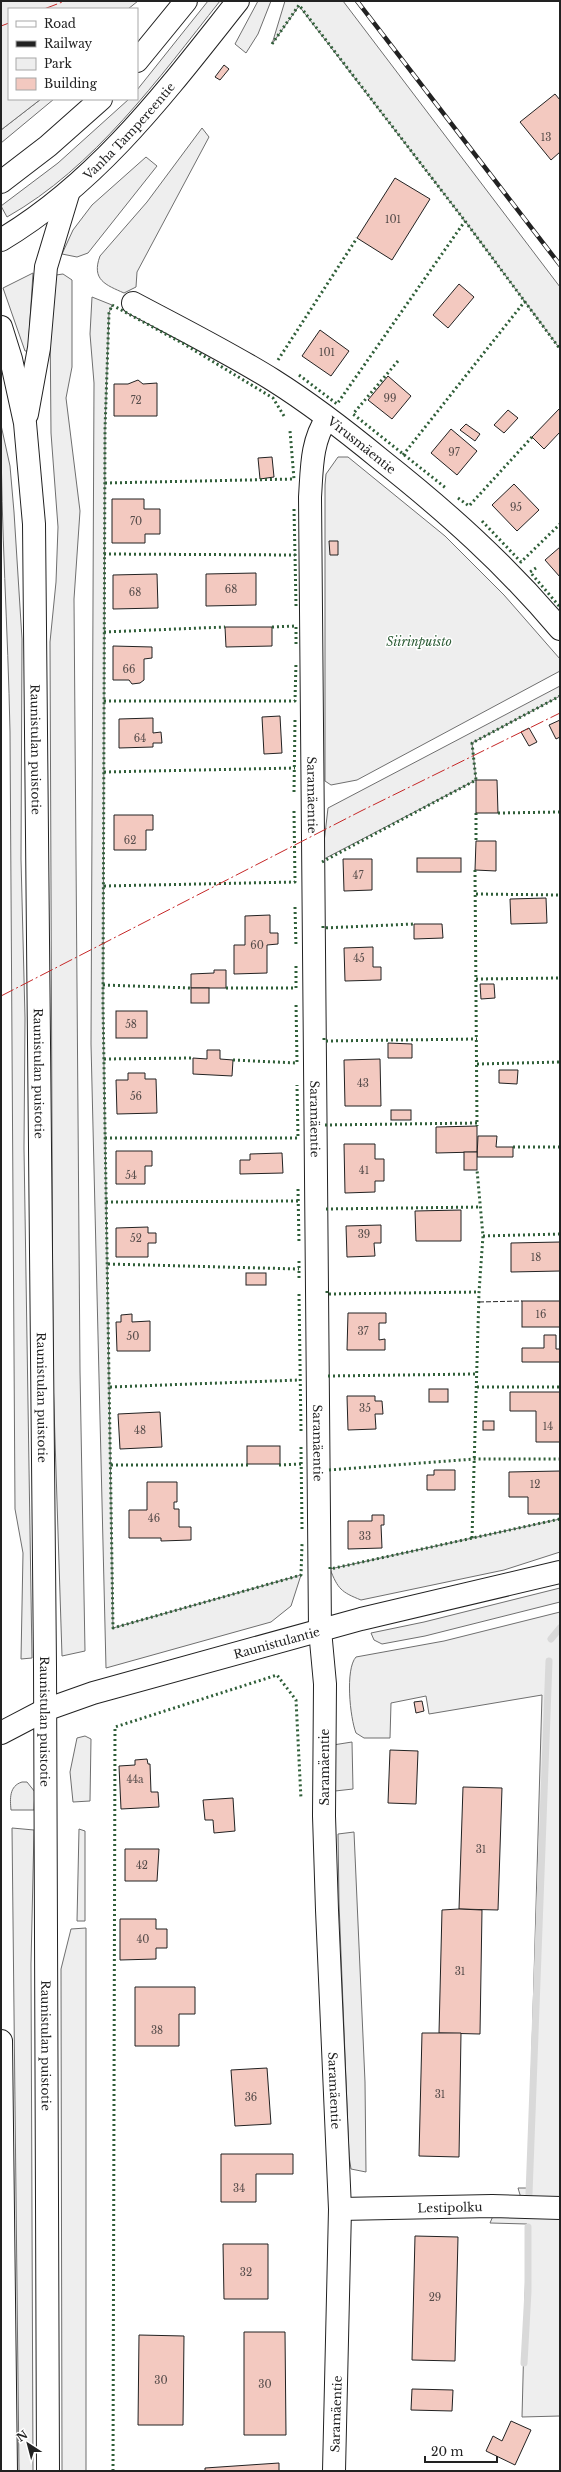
<svg xmlns="http://www.w3.org/2000/svg" width="561" height="2472" font-family="'Libre Baskerville',serif">
  <style>
    .green { fill: #eee; stroke: #6f6f6f }
    .parking { fill: #ededed; stroke: #6f6f6f }
    .lines { fill: none; stroke-linecap: round; stroke-linejoin: round }
    .stream { stroke: #d9d9d9; stroke-width: 7 }
    .building { fill: #f3c9c0; stroke: #222 }
    .minor-casing { stroke: #222; stroke-width: 24 }
    .major-casing { stroke: #222; stroke-width: 24 }
    .minor { stroke: #fff; stroke-width: 22 }
    .major { stroke: #fff; stroke-width: 22 }
    .rail-casing { stroke: #222; stroke-width: 4.5 }
    .rail { stroke: #fff; stroke-width: 3; stroke-dasharray: 9; stroke-linecap: butt }
    .hedge { stroke: #2f5e38; stroke-width: 3; stroke-dasharray: 2 3; stroke-linecap: butt }
    .fence { stroke: #222; stroke-width: 1; stroke-dasharray: 5 2; stroke-linecap: butt }
    .power { stroke: #c62828; stroke-width: 1; stroke-dasharray: 14 3 2 3; stroke-linecap: butt }
    .labels { text-anchor: middle; dominant-baseline: central; stroke-width: 3; stroke-linejoin: round; paint-order: stroke }
    .number-label { font-size: 10px; fill: #564c4a }
    .street-label { font-size: 12px; fill: #222; stroke: #fff }
    .park-label { font-size: 12px; font-style: italic; fill: #2f5e38; stroke: #fff }
  </style>
  <rect width="100%" height="100%" fill="#fff"/>
  <g class="green">
    <path d="M208,1h12c-61,77 -126,167 -213,216l-6,-11 57,-43 71,-64h8v-9z"/>
    <path d="M258,1h13l-13,33 -12,19 -11,-9z"/>
    <path d="M285,1h58l217,286v62l-95,-128 -166,-215 -27,38z"/>
    <path d="M41,99h13l-53,44v-13z"/>
    <path d="M202,128l7,9 -72,135 -1,15 -12,6c-18,-8 -33,-13 -24,-37l47,-54z"/>
    <path d="M146,157l11,9 -69,87 -11,4 -15,-3 11,-24 19,-25z"/>
    <path d="M33,273l-5,78h-3l-22,-63z"/>
    <path d="M63,274l9,6v87l-6,31 14,113 -6,88 6,772 5,280 -23,5 -9,-279 -3,-735 6,-60 2,-55 -7,-94 -1,-115 6,-43z"/>
    <path d="M92,297l20,8 -3,8 -4,116 -2,575 10,624 188,-53 -10,31 -20,16 -165,46 -15,-624 3,-661 -4,-49z"/>
    <path d="M1,425l9,41 4,46 8,127 -1,220 4,159 -1,130 8,510 -11,1 2,-106 -8,-44 -5,-777c-2,-102 -9,-205 -9,-307z"/>
    <path d="M338,457h10l97,79 59,59 56,64v12l-203,109 -26,5 -6,-4v-296l1,-11z"/>
    <path d="M560,686v10l-88,47 4,37 -154,80 6,-52z"/>
    <path d="M560,1519v33l-56,18 -143,30c-20,-8 -23,-11 -31,-31z"/>
    <path d="M560,1588v14l-135,34 -43,8 -8,-4 -3,-7 53,-11z"/>
    <path d="M560,1612v588l-39,-2 -3,-10h10l14,-493 -113,19 -3,-18 -35,7 -1,35h-26l-8,-5c-6,-15 -11,-64 0,-76l88,-16z"/>
    <path d="M85,1736l6,3 -1,62 -17,1 -3,-30 7,-34z"/>
    <path d="M22,1782h5l8,10 -1,18h-23c-1,-11 -2,-24 11,-28z"/>
    <path d="M12,1828l22,2 -3,134 2,507h-14z"/>
    <path d="M79,1829l6,2v90h-8z"/>
    <path d="M86,1928v543h-24l-1,-502 10,-40z"/>
    <path d="M496,2209l64,5v202l-38,1 5,-193 -37,-1z"/>
  </g>
  <g class="parking">
    <path d="M1,1h137l-10,8h-119v90h32l-40,31z"/>
    <path d="M352,1742l1,47 -18,2 -2,-46z"/>
    <path d="M354,1832l11,250 1,90 -15,-3 -2,-13 -10,-253 -1,-69z"/>
  </g>
  <g class="lines">
    <g class="stream">
      <path d="M551,1639l9,-11"/>
      <path d="M529,2194l20,-533"/>
      <path d="M524,2363l4,-72v-64"/>
    </g>
  </g>
  <g class="building">
    <path d="M224,65l5,4 -9,11 -5,-3z"/>
    <path d="M555,94l5,6v52l-9,8 -31,-38z"/>
    <path d="M395,178l35,21 -38,61 -35,-22z"/>
    <path d="M459,284l15,13 -26,31 -15,-13z"/>
    <path d="M320,330l29,21 -18,25 -29,-20z"/>
    <path d="M388,376l23,20 -19,23 -24,-19z"/>
    <path d="M138,380l5,4 14,-1v33h-43v-32h14z"/>
    <path d="M560,408v24l-16,17 -12,-12z"/>
    <path d="M508,410l10,8 -14,15 -10,-8z"/>
    <path d="M466,424l14,10 -5,7 -15,-11z"/>
    <path d="M451,429l26,22 -20,24 -26,-22z"/>
    <path d="M272,457l2,20 -14,2 -2,-21z"/>
    <path d="M514,484l25,26 -22,21 -25,-26z"/>
    <path d="M112,499h32v10h16v25h-15v9h-33z"/>
    <path d="M329,541h9v14h-8z"/>
    <path d="M560,547v30l-15,-17z"/>
    <path d="M256,573v32l-50,1v-32z"/>
    <path d="M157,574l1,34 -45,1v-34z"/>
    <path d="M225,627h47v19l-46,1z"/>
    <path d="M113,646l39,1v11l-8,1v21l-4,3 -8,1 -3,-4h-16z"/>
    <path d="M280,716l2,37 -18,1 -2,-37z"/>
    <path d="M153,718v15l8,-1 1,11h-9v4l-34,1v-29z"/>
    <path d="M560,720v17l-4,2 -7,-14z"/>
    <path d="M529,728l8,14 -8,4 -8,-14z"/>
    <path d="M476,780h21l1,33h-22z"/>
    <path d="M114,815h39v15h-7v20h-32z"/>
    <path d="M476,841h20v30l-21,-1z"/>
    <rect x="417" y="858" width="44" height="14"/>
    <path d="M343,859h29v31l-28,1z"/>
    <path d="M546,898l1,25 -36,1 -1,-25z"/>
    <path d="M270,915v18h8v11l-11,1v28l-33,1v-29h11v-29z"/>
    <path d="M414,924h28l1,14 -29,1z"/>
    <path d="M373,947v20h8v13l-36,1 -1,-33z"/>
    <path d="M214,970h12v18h-35v-14l23,-1z"/>
    <path d="M480,984h14l1,14 -14,1z"/>
    <rect x="191" y="988" width="18" height="15"/>
    <rect x="116" y="1011" width="31" height="27"/>
    <path d="M388,1043l24,1v14h-24z"/>
    <path d="M207,1050h13v9l13,1 -1,16 -39,-2v-16l14,1z"/>
    <path d="M380,1059l1,47h-36l-1,-46z"/>
    <path d="M499,1070h19l-1,14 -18,-1z"/>
    <path d="M128,1073h17v6h11l1,34 -40,1 -1,-34h12z"/>
    <rect x="391" y="1110" width="20" height="10"/>
    <path d="M477,1126v26l-41,1v-26z"/>
    <path d="M478,1136h19l-1,11h17v10h-36z"/>
    <path d="M344,1144h31v15h9v22h-9v11l-30,1z"/>
    <path d="M116,1151h36v15h-7v18h-29z"/>
    <rect x="464" y="1152" width="13" height="18"/>
    <path d="M282,1153l1,20 -43,1v-14h10v-6z"/>
    <path d="M461,1210v31h-45l-1,-30z"/>
    <path d="M381,1225v18h-7l1,13 -28,1 -1,-31z"/>
    <path d="M148,1227v6h8v10h-8v14h-32v-29z"/>
    <path d="M560,1242v29l-49,1v-29z"/>
    <rect x="246" y="1273" width="20" height="12"/>
    <rect x="522" y="1301" width="38" height="26"/>
    <path d="M348,1313h38v10h-7v17l6,-1v11h-38z"/>
    <path d="M132,1314v8l18,-1v30h-33l-1,-29h5v-7z"/>
    <path d="M544,1335h12v14h4v13h-38v-14h22z"/>
    <rect x="429" y="1389" width="19" height="13"/>
    <path d="M510,1392h50v50h-24v-31h-26z"/>
    <path d="M347,1396h28v5h7l1,13h-8l1,15 -28,1z"/>
    <path d="M160,1412l2,35 -42,2 -2,-35z"/>
    <rect x="483" y="1421" width="11" height="9"/>
    <rect x="247" y="1446" width="33" height="18"/>
    <path d="M434,1470h21v20h-28v-15h7z"/>
    <path d="M560,1471v43h-32v-17h-19v-25z"/>
    <path d="M147,1482h30v20h-3v7h5v18h12v13l-30,1v-3h-32v-28h18z"/>
    <path d="M372,1515h12v10h-3l1,23 -34,1v-28h24z"/>
    <path d="M422,1701l2,10 -8,2 -2,-11z"/>
    <path d="M390,1750l28,1 -2,53 -28,-1z"/>
    <path d="M147,1759l1,5h2l1,28h7l1,15 -38,2 -2,-43 16,-1v-5z"/>
    <path d="M463,1787l39,1 -4,122 -39,-1z"/>
    <path d="M233,1798l2,33 -21,2 -1,-13h-8l-2,-20z"/>
    <path d="M125,1849h34l-2,32h-32z"/>
    <path d="M459,1909l23,1 -2,124 -41,-1 3,-123z"/>
    <path d="M120,1919h36v10h11v19h-11v11l-36,1z"/>
    <path d="M135,1987h60v27h-16v32h-44z"/>
    <path d="M422,2033h39l-2,124 -40,-1z"/>
    <path d="M267,2068l4,56 -36,2 -4,-56z"/>
    <path d="M221,2154h72v20h-37v28h-35z"/>
    <path d="M415,2236l43,1 -3,124 -43,-1z"/>
    <path d="M223,2244h45v55h-44z"/>
    <path d="M244,2332h41l1,103h-42z"/>
    <path d="M139,2335l45,1 -1,89h-45z"/>
    <path d="M412,2389l41,1 -1,21 -41,-1z"/>
    <path d="M511,2421l20,9 -16,35 -29,-14 7,-15 9,5z"/>
    <path d="M279,2463v8h-74v-3z"/>
  </g>
  <g class="lines">
    <defs>
      <g id="minor">
        <path id="s1" d="M133,303c47,25 95,49 140,77 38,24 73,51 107,79 67,53 125,105 180,170"/>
        <path id="s2" d="M327,418c-16,24 -15,50 -17,79l10,1133 5,54 -1,132 3,94 13,299 -6,262"/>
        <path id="s3" d="M1,1733l44,-23 48,-17 268,-74 199,-47"/>
        <path id="s4" d="M340,2209l152,-3 68,2"/>
      </g>
      <g id="major">
        <path d="M137,61l49,-60"/>
        <path d="M1,182l47,-36 53,-47"/>
        <path id="s5" d="M1,240c99,-59 167,-151 237,-239"/>
        <path id="s6" d="M1,327l10,32 14,64 9,101 11,1142 3,805"/>
        <path d="M27,414l12,-66 7,-81 22,-73"/>
        <path d="M1,2041l5,430"/>
      </g>
    </defs>
    <use href="#minor" class="minor-casing"/>
    <use href="#major" class="major-casing"/>
    <use href="#minor" class="minor"/>
    <use href="#major" class="major"/>
    <defs>
      <path id="rail" d="M357,1l203,264"/>
    </defs>
    <use href="#rail" class="rail-casing"/>
    <use href="#rail" class="rail"/>
    <g class="hedge">
      <path d="M272,44l27,-39 166,216 95,128"/>
      <path d="M278,360l79,-122"/>
      <path d="M398,361l-45,53 94,75"/>
      <path d="M299,375l38,29 128,-183"/>
      <path d="M284,416l-11,-18 -89,-54 -72,-39 -3,8 -4,116 -2,575 10,624 188,-53 1,-31"/>
      <path d="M403,455l122,-154"/>
      <path d="M105,483l189,-4 -4,-48"/>
      <path d="M458,498l11,8 63,-69"/>
      <path d="M294,509l1,46"/>
      <path d="M482,521l39,41 39,-38"/>
      <path d="M104,554l191,1 1,51"/>
      <path d="M536,568l-6,4 30,35"/>
      <path d="M272,627l24,-1v19"/>
      <path d="M104,632l121,-5"/>
      <path d="M104,701h191l1,-39"/>
      <path d="M104,772l191,-4"/>
      <path d="M294,792l1,-73"/>
      <path d="M476,813v28"/>
      <path d="M498,813l62,-1"/>
      <path d="M322,862l154,-82 -4,-37 88,-47"/>
      <path d="M475,870l2,256"/>
      <path d="M104,886l191,-4 -1,-71"/>
      <path d="M476,894l84,1"/>
      <path d="M295,907l1,40"/>
      <path d="M323,926v2l91,-4"/>
      <path d="M476,979l84,-1"/>
      <path d="M103,985l88,3"/>
      <path d="M226,988h70v-24"/>
      <path d="M324,1038v3l153,-2"/>
      <path d="M104,1059l89,-1"/>
      <path d="M233,1060l64,3 -1,-61"/>
      <path d="M477,1064l83,-2"/>
      <path d="M325,1125l153,-2"/>
      <path d="M105,1138h193l-1,-53"/>
      <path d="M513,1147h47"/>
      <path d="M298,1189l1,55"/>
      <path d="M106,1202l192,-1"/>
      <path d="M326,1209l155,-2"/>
      <path d="M483,1236l77,-2"/>
      <path d="M299,1261v18"/>
      <path d="M108,1264l191,5"/>
      <path d="M327,1291v3l152,-2"/>
      <path d="M299,1294l2,138"/>
      <path d="M328,1376l149,-2"/>
      <path d="M110,1387l190,-7"/>
      <path d="M477,1387h83"/>
      <path d="M301,1447l1,83"/>
      <path d="M111,1465h138"/>
      <path d="M279,1465l22,-1"/>
      <path d="M329,1470l146,-11h85"/>
      <path d="M472,1538l7,-246 4,-56 -6,-66"/>
      <path d="M330,1567v2l230,-50"/>
      <path d="M113,2471l2,-744 162,-52 19,25 5,99"/>
    </g>
    <path class="fence" d="M479,1302l43,-1"/>
    <g class="power">
      <path d="M44,9l21,-8"/>
      <path d="M1,26l8,-3"/>
      <path d="M1,996l360,-185 199,-98"/>
    </g>
  </g>
  <g class="labels">
    <g class="number-label">
      <text x="546" y="137">13</text>
      <text x="393" y="219">101</text>
      <text x="327" y="352">101</text>
      <text x="390" y="398">99</text>
      <text x="136" y="400">72</text>
      <text x="454" y="452">97</text>
      <text x="516" y="507">95</text>
      <text x="136" y="521">70</text>
      <text x="231" y="589">68</text>
      <text x="135" y="592">68</text>
      <text x="129" y="669">66</text>
      <text x="140" y="738">64</text>
      <text x="130" y="840">62</text>
      <text x="358" y="875">47</text>
      <text x="257" y="945">60</text>
      <text x="359" y="958">45</text>
      <text x="131" y="1024">58</text>
      <text x="363" y="1083">43</text>
      <text x="136" y="1096">56</text>
      <text x="364" y="1170">41</text>
      <text x="131" y="1175">54</text>
      <text x="364" y="1234">39</text>
      <text x="136" y="1238">52</text>
      <text x="536" y="1257">18</text>
      <text x="541" y="1314">16</text>
      <text x="363" y="1331">37</text>
      <text x="133" y="1336">50</text>
      <text x="365" y="1408">35</text>
      <text x="548" y="1426">14</text>
      <text x="140" y="1430">48</text>
      <text x="535" y="1484">12</text>
      <text x="154" y="1518">46</text>
      <text x="365" y="1536">33</text>
      <text x="135" y="1779">44a</text>
      <text x="481" y="1849">31</text>
      <text x="142" y="1865">42</text>
      <text x="143" y="1939">40</text>
      <text x="460" y="1971">31</text>
      <text x="157" y="2030">38</text>
      <text x="440" y="2094">31</text>
      <text x="251" y="2097">36</text>
      <text x="239" y="2188">34</text>
      <text x="246" y="2272">32</text>
      <text x="435" y="2297">29</text>
      <text x="161" y="2380">30</text>
      <text x="265" y="2384">30</text>
    </g>
    <g class="street-label">
      <text stroke="none"><textPath href="#s5" startOffset="169">Vanha Tampereentie</textPath></text>
      <text stroke="none"><textPath href="#s1" startOffset="270">Virusmäentie</textPath></text>
      <text stroke="none"><textPath href="#s6" startOffset="426">Raunistulan puistotie</textPath></text>
      <text stroke="none"><textPath href="#s2" startOffset="380">Saramäentie</textPath></text>
      <text stroke="none"><textPath href="#s6" startOffset="750">Raunistulan puistotie</textPath></text>
      <text stroke="none"><textPath href="#s2" startOffset="704">Saramäentie</textPath></text>
      <text stroke="none"><textPath href="#s6" startOffset="1074">Raunistulan puistotie</textPath></text>
      <text stroke="none"><textPath href="#s2" startOffset="1028">Saramäentie</textPath></text>
      <text stroke="none"><textPath href="#s3" startOffset="291">Raunistulantie</textPath></text>
      <text stroke="none"><textPath href="#s6" startOffset="1398">Raunistulan puistotie</textPath></text>
      <text transform="translate(324 1767) rotate(-90)">Saramäentie</text>
      <text stroke="none"><textPath href="#s6" startOffset="1722">Raunistulan puistotie</textPath></text>
      <text stroke="none"><textPath href="#s2" startOffset="1676">Saramäentie</textPath></text>
      <text stroke="none"><textPath href="#s4" startOffset="110">Lestipolku</textPath></text>
      <text transform="translate(336 2414) rotate(-88)">Saramäentie</text>
    </g>
    <g class="park-label">
      <text x="419" y="641">Siirinpuisto</text>
    </g>
  </g>
  <rect width="561" height="2472" fill="none" stroke="#222222" stroke-width="4"/>
  <rect x="8" y="8" width="130" height="92" fill="#ffffff" stroke="#a7a7a7"/>
  <rect x="16" y="21" width="20" height="6" fill="#ffffff" stroke="#a7a7a7"/>
  <text x="44" y="28" font-size="12" fill="#222222">Road</text>
  <rect x="16" y="41" width="20" height="6" fill="#222222" stroke="#a7a7a7"/>
  <text x="44" y="48" font-size="12" fill="#222222">Railway</text>
  <rect x="16" y="58" width="20" height="12" fill="#eeeeee" stroke="#a7a7a7"/>
  <text x="44" y="68" font-size="12" fill="#222222">Park</text>
  <rect x="16" y="78" width="20" height="12" fill="#f3c9c0" stroke="#a7a7a7"/>
  <text x="44" y="88" font-size="12" fill="#222222">Building</text>
  <g transform="translate(28 2444) rotate(324)" stroke="#ffffff" stroke-width="3" paint-order="stroke">
  <path d="M0-3L7 15L0 10L-7 15Z" fill="#222222"/>
  <text y="-6" font-size="11" font-weight="bold" text-anchor="middle" fill="#222222">N</text>
  </g>
  <path d="M425 2456v6h72v-6" fill="none" stroke="#222222" stroke-width="2"/>
  <text x="431" y="2456" font-size="12" fill="#222222" stroke="#ffffff" stroke-width="3" paint-order="stroke">20 m</text>
</svg>
